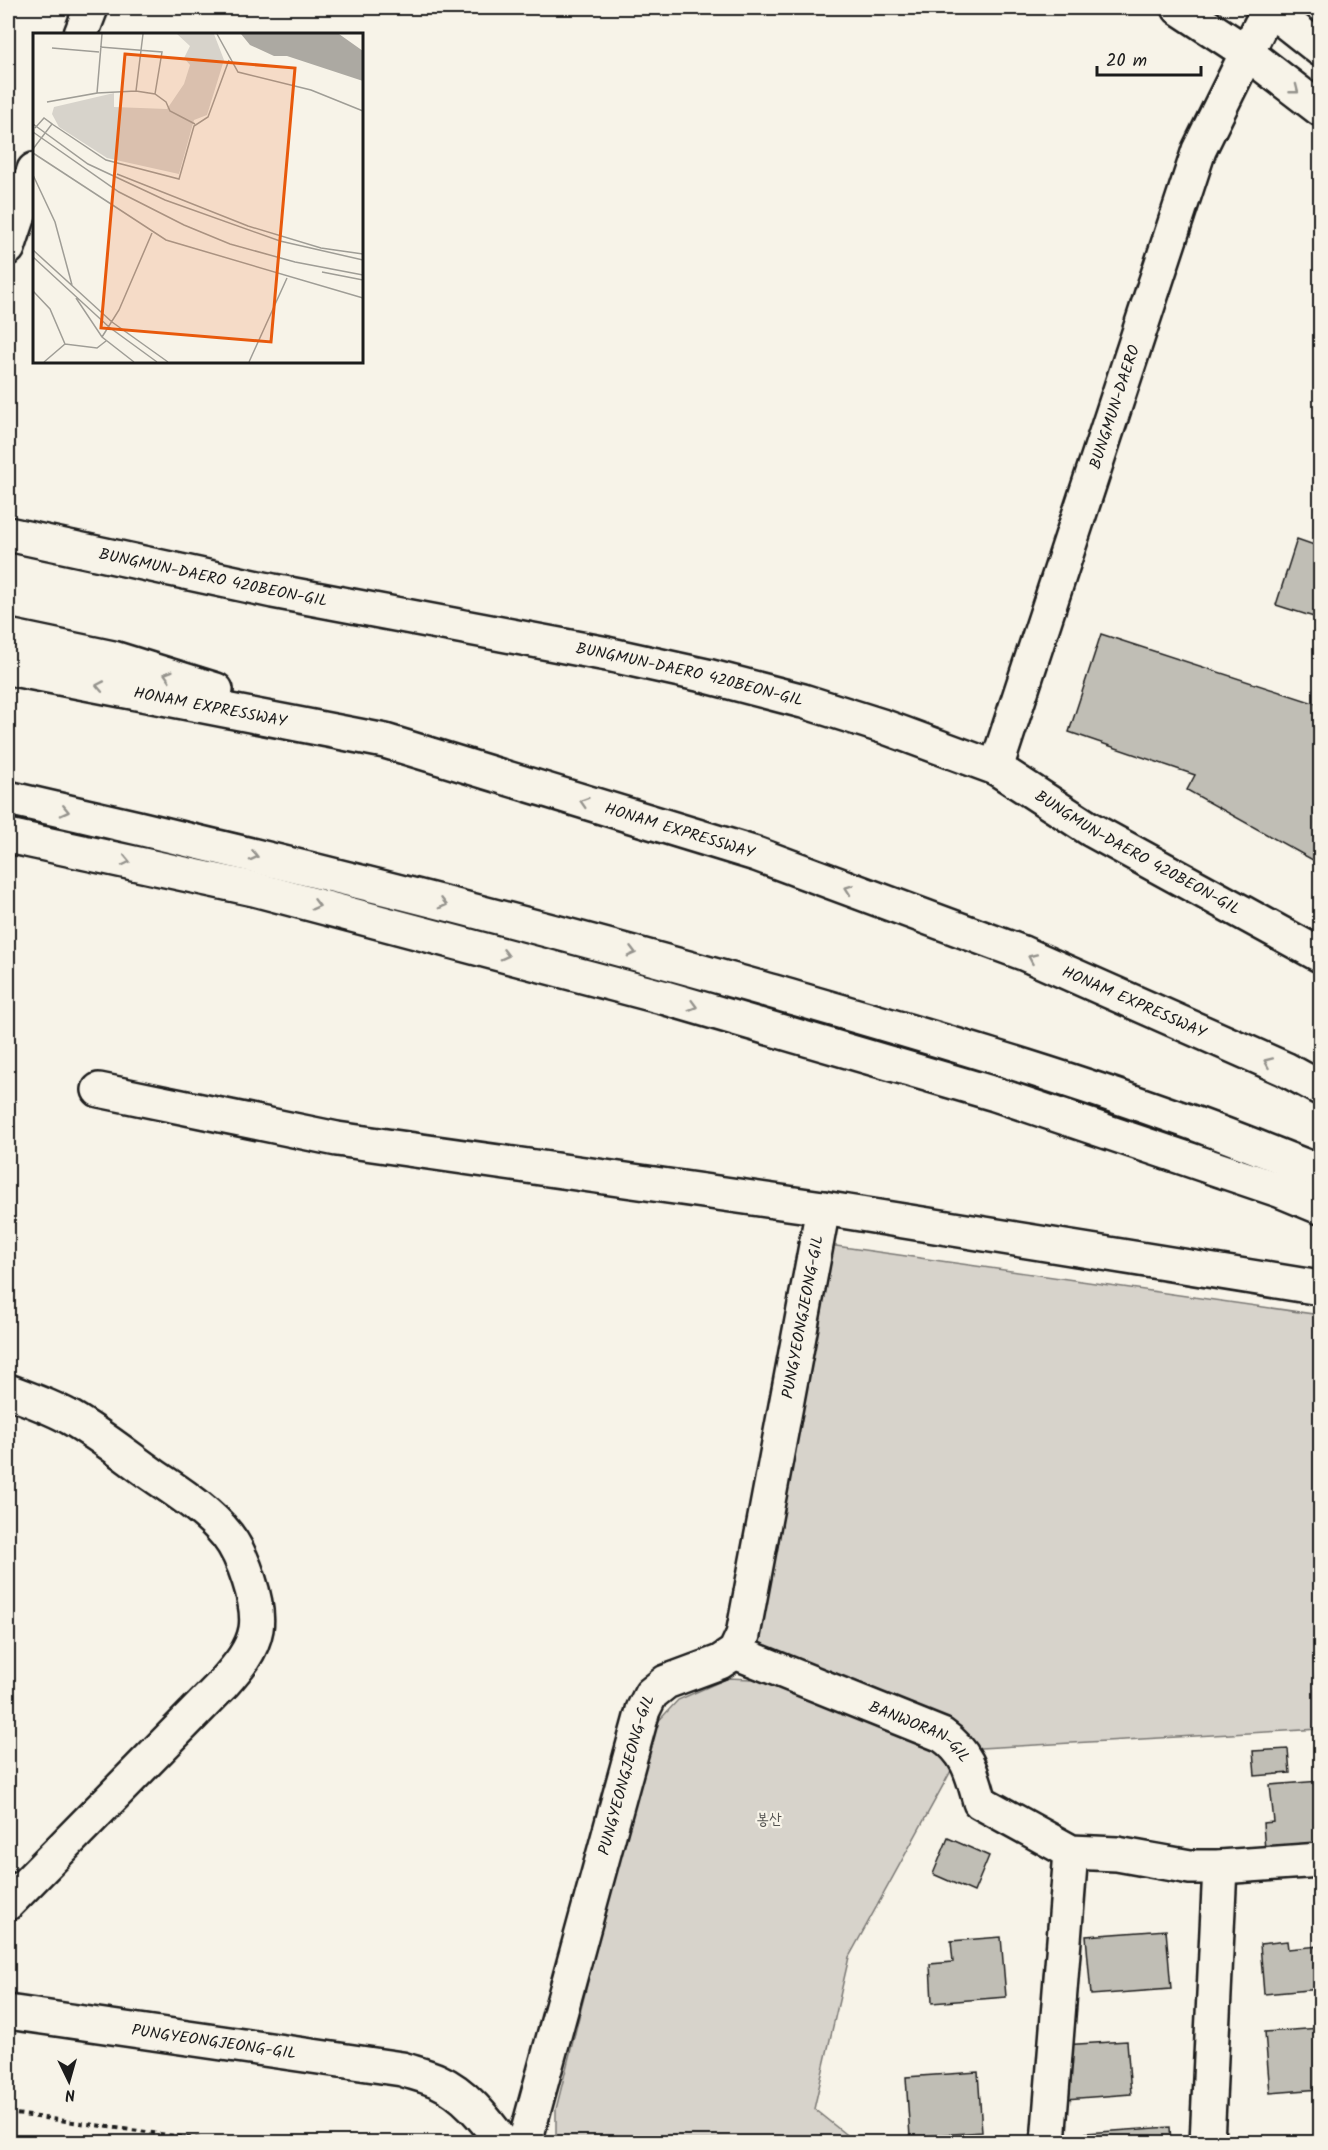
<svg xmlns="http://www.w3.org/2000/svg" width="1328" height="2150" font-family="Kalam,'Poor Story',sans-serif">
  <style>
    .green { fill: #d7d3cb; stroke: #7a7874; stroke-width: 1.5 }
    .building { fill: #c0beb5; stroke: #1c1c1c; stroke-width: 1.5 }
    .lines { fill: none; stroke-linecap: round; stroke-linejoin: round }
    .minor-casing { stroke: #1c1c1c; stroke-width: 38 }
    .major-casing { stroke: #1c1c1c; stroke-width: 38 }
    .highway-casing { stroke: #1c1c1c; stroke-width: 38 }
    .path { stroke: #1c1c1c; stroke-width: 4; stroke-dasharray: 4.5 4.5; stroke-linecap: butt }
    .minor { stroke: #f7f3e8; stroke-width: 33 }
    .major { stroke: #f7f3e8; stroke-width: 33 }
    .highway { stroke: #f7f3e8; stroke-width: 33 }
    .oneway { stroke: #94928c }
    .labels { text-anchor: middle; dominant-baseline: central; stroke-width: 4.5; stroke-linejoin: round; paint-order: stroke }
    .street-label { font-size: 16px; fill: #1c1c1c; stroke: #f7f3e8 }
    .park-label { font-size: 16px; fill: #545351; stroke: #f7f3e8 }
    .inset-road { fill: none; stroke: #9f9d96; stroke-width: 1.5 }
    .view { fill: #e8590c; fill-opacity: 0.15; stroke: #e8590c; stroke-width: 3 }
    .inset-edge { fill: none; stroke: #1c1c1c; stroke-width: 3 }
  </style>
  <rect width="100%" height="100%" fill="#f7f3e8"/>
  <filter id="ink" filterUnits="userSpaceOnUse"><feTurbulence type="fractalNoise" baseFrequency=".0167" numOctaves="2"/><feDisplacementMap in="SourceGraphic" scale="12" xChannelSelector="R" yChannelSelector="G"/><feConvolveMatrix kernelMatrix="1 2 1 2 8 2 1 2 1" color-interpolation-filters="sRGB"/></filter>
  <g filter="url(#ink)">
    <path class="green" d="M829,1245l491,70v414l-357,20 -114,208 -35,152 41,33h-299v-33l95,-380 27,-29 50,-22 23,1z"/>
    <g class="building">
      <path d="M1297,539l23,8v72l-44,-14z"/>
      <path d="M1101,634l219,71v159l-133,-74 8,-15 -126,-43z"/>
      <path d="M1288,1749l2,24 -35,3 -2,-25z"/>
      <path d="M1320,1781v66l-55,4 -2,-28 11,-1 -4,-37z"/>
      <path d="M948,1838l41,18 -15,36 -41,-18z"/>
      <path d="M1166,1930l5,59 -80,6 -5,-59z"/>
      <path d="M1001,1937l5,60 -74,6 -2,-39 23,-2 -2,-21z"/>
      <path d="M1287,1941l1,8 32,-3v43l-56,5 -4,-50z"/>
      <path d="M1320,2028v61l-50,4 -5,-61z"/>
      <path d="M1127,2041l4,53 -65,5 -4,-54z"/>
      <path d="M978,2072l4,60 -72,5 -4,-60z"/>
      <path d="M1170,2127l1,15h-85v-9z"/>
      <path d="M1320,2136v6h-74v-5z"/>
    </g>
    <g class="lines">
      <defs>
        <g id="minor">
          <path d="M81,34l10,-26"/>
          <path d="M8,248l26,-78"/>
          <path id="s1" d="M8,534l265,57 334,63 100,22 96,25 82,26 111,41 94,61 230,126"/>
          <path id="s2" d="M996,768l203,-618 70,-142"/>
          <path d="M99,1090l238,49 486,69 497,80"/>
          <path d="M8,1391c20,8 44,16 63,27 28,16 55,38 82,57 26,18 54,35 74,60 16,20 33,68 29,94 -4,23 -20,40 -35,57l-213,217"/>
          <path id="s3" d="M735,1652l207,83c26,18 30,38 38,67l91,50 46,2 73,13h30l100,-7"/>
          <path id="s4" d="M8,2012l394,57c12,4 25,7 36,12 27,12 47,38 64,61"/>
          <path id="s5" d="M525,2142l118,-432 8,-16 15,-12 54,-20 15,-10 8,-17 80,-427"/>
          <path d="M1048,2142l23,-290"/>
          <path d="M1207,2142l13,-275"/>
        </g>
        <g id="major">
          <path d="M1179,8l67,44 74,57"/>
          <path d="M1268,8l52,41"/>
        </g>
        <g id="highway">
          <path d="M8,636l105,22 103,32"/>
          <path id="s6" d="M8,668l377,73 371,113 267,99 262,116 35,19"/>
          <path d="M8,798c252,57 503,120 752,190 138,40 277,79 413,128 50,17 98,37 147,56"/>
          <path d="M8,836l246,53 412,109 329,96 284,96 41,17"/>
        </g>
      </defs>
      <use href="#minor" class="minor-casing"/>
      <use href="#major" class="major-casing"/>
      <use href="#highway" class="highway-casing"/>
      <path class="path" d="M8,2113l210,29"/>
      <use href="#minor" class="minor"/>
      <use href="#major" class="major"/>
      <use href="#highway" class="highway"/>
    </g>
    <defs><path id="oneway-chevron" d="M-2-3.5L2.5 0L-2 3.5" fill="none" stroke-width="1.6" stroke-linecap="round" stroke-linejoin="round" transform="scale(1.5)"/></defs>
    <g class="oneway">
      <use href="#oneway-chevron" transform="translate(1295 90) rotate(38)"/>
      <use href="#oneway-chevron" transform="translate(168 675) rotate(-163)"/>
      <use href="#oneway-chevron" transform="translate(100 686) rotate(-169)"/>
      <use href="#oneway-chevron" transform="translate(584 802) rotate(-163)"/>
      <use href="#oneway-chevron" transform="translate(65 811) rotate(13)"/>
      <use href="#oneway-chevron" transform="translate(254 856) rotate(14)"/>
      <use href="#oneway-chevron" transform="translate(126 861) rotate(12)"/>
      <use href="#oneway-chevron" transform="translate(849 889) rotate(-160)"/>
      <use href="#oneway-chevron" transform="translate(443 904) rotate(15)"/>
      <use href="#oneway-chevron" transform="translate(316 905) rotate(15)"/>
      <use href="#oneway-chevron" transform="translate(632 952) rotate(15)"/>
      <use href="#oneway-chevron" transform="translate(505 955) rotate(15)"/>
      <use href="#oneway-chevron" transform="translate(1032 958) rotate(-156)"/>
      <use href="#oneway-chevron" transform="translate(693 1006) rotate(16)"/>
      <use href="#oneway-chevron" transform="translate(1268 1062) rotate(-156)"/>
    </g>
  </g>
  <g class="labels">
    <g class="street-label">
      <text stroke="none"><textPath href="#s2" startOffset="380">BUNGMUN-DAERO</textPath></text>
      <text stroke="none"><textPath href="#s1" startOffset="210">BUNGMUN-DAERO 420BEON-GIL</textPath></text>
      <text stroke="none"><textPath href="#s1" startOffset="696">BUNGMUN-DAERO 420BEON-GIL</textPath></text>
      <text stroke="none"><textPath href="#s6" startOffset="206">HONAM EXPRESSWAY</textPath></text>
      <text stroke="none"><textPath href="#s6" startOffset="692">HONAM EXPRESSWAY</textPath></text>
      <text stroke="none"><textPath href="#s1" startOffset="1182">BUNGMUN-DAERO 420BEON-GIL</textPath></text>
      <text stroke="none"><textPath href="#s6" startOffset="1178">HONAM EXPRESSWAY</textPath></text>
      <text stroke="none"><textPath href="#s5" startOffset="903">PUNGYEONGJEONG-GIL</textPath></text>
      <text stroke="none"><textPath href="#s3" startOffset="202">BANWORAN-GIL</textPath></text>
      <text stroke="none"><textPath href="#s5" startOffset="381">PUNGYEONGJEONG-GIL</textPath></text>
      <text stroke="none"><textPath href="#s4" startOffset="208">PUNGYEONGJEONG-GIL</textPath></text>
    </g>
    <g class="park-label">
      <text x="769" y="1819">봉산</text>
    </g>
  </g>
  <g transform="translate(33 33)">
    <rect width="330" height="330" fill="#f7f3e8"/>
    <path d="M144,1h37l10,26 -17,55 -13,5 -15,54 -72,-16 -48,-31 -7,-13 2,-7 60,-14v14l53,2 17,-25 6,-19 -6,-7 6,-12z" fill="#d7d3cb"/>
    <path d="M208,1h98l24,17v30l-76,-25h-13l-24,-11z" fill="#aca9a2"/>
    <path class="inset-road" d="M184,1l21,38 73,18 52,21M67,14l62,5 -7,42M19,15l47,4M103,58l7,-57M64,60l39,-2 19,3 11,8 4,9 25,13M14,69l50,-9 5,-59M0,91l55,40 77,36 115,41 83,19M19,91l54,36 73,19 15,-53 14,-9 21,-57M0,99l86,60 65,33 46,19 65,18 68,13M0,116l19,-25 -8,-6 -9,10M0,120l133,87 197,58M84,141l131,52 73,22 42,6M0,142l22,47 17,63M0,217l79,72 56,40M0,224l76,70 48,35M289,239l41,8M0,258l17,18 15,35M43,265l26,39 32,25M69,304l17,-27 33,-77M11,329l21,-18 32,4 9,-7M216,329l38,-84"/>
    <path class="view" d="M92,21l170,14 -24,274 -170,-14z"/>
    <rect width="330" height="330" class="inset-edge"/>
  </g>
  <rect width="1328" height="2150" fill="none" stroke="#f7f3e8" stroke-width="30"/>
  <rect x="15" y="15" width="1298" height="2120" fill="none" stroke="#1c1c1c" stroke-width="2" filter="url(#ink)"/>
  <g transform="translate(69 2081) rotate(175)" stroke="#f7f3e8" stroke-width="4.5" paint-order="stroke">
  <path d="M0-4.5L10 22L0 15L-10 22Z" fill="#1c1c1c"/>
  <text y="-9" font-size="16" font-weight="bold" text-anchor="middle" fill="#1c1c1c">N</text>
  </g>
  <path d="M1097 66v9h104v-9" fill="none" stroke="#1c1c1c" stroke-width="3"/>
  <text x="1106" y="66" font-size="18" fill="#1c1c1c" stroke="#f7f3e8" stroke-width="4.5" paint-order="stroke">20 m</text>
</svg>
